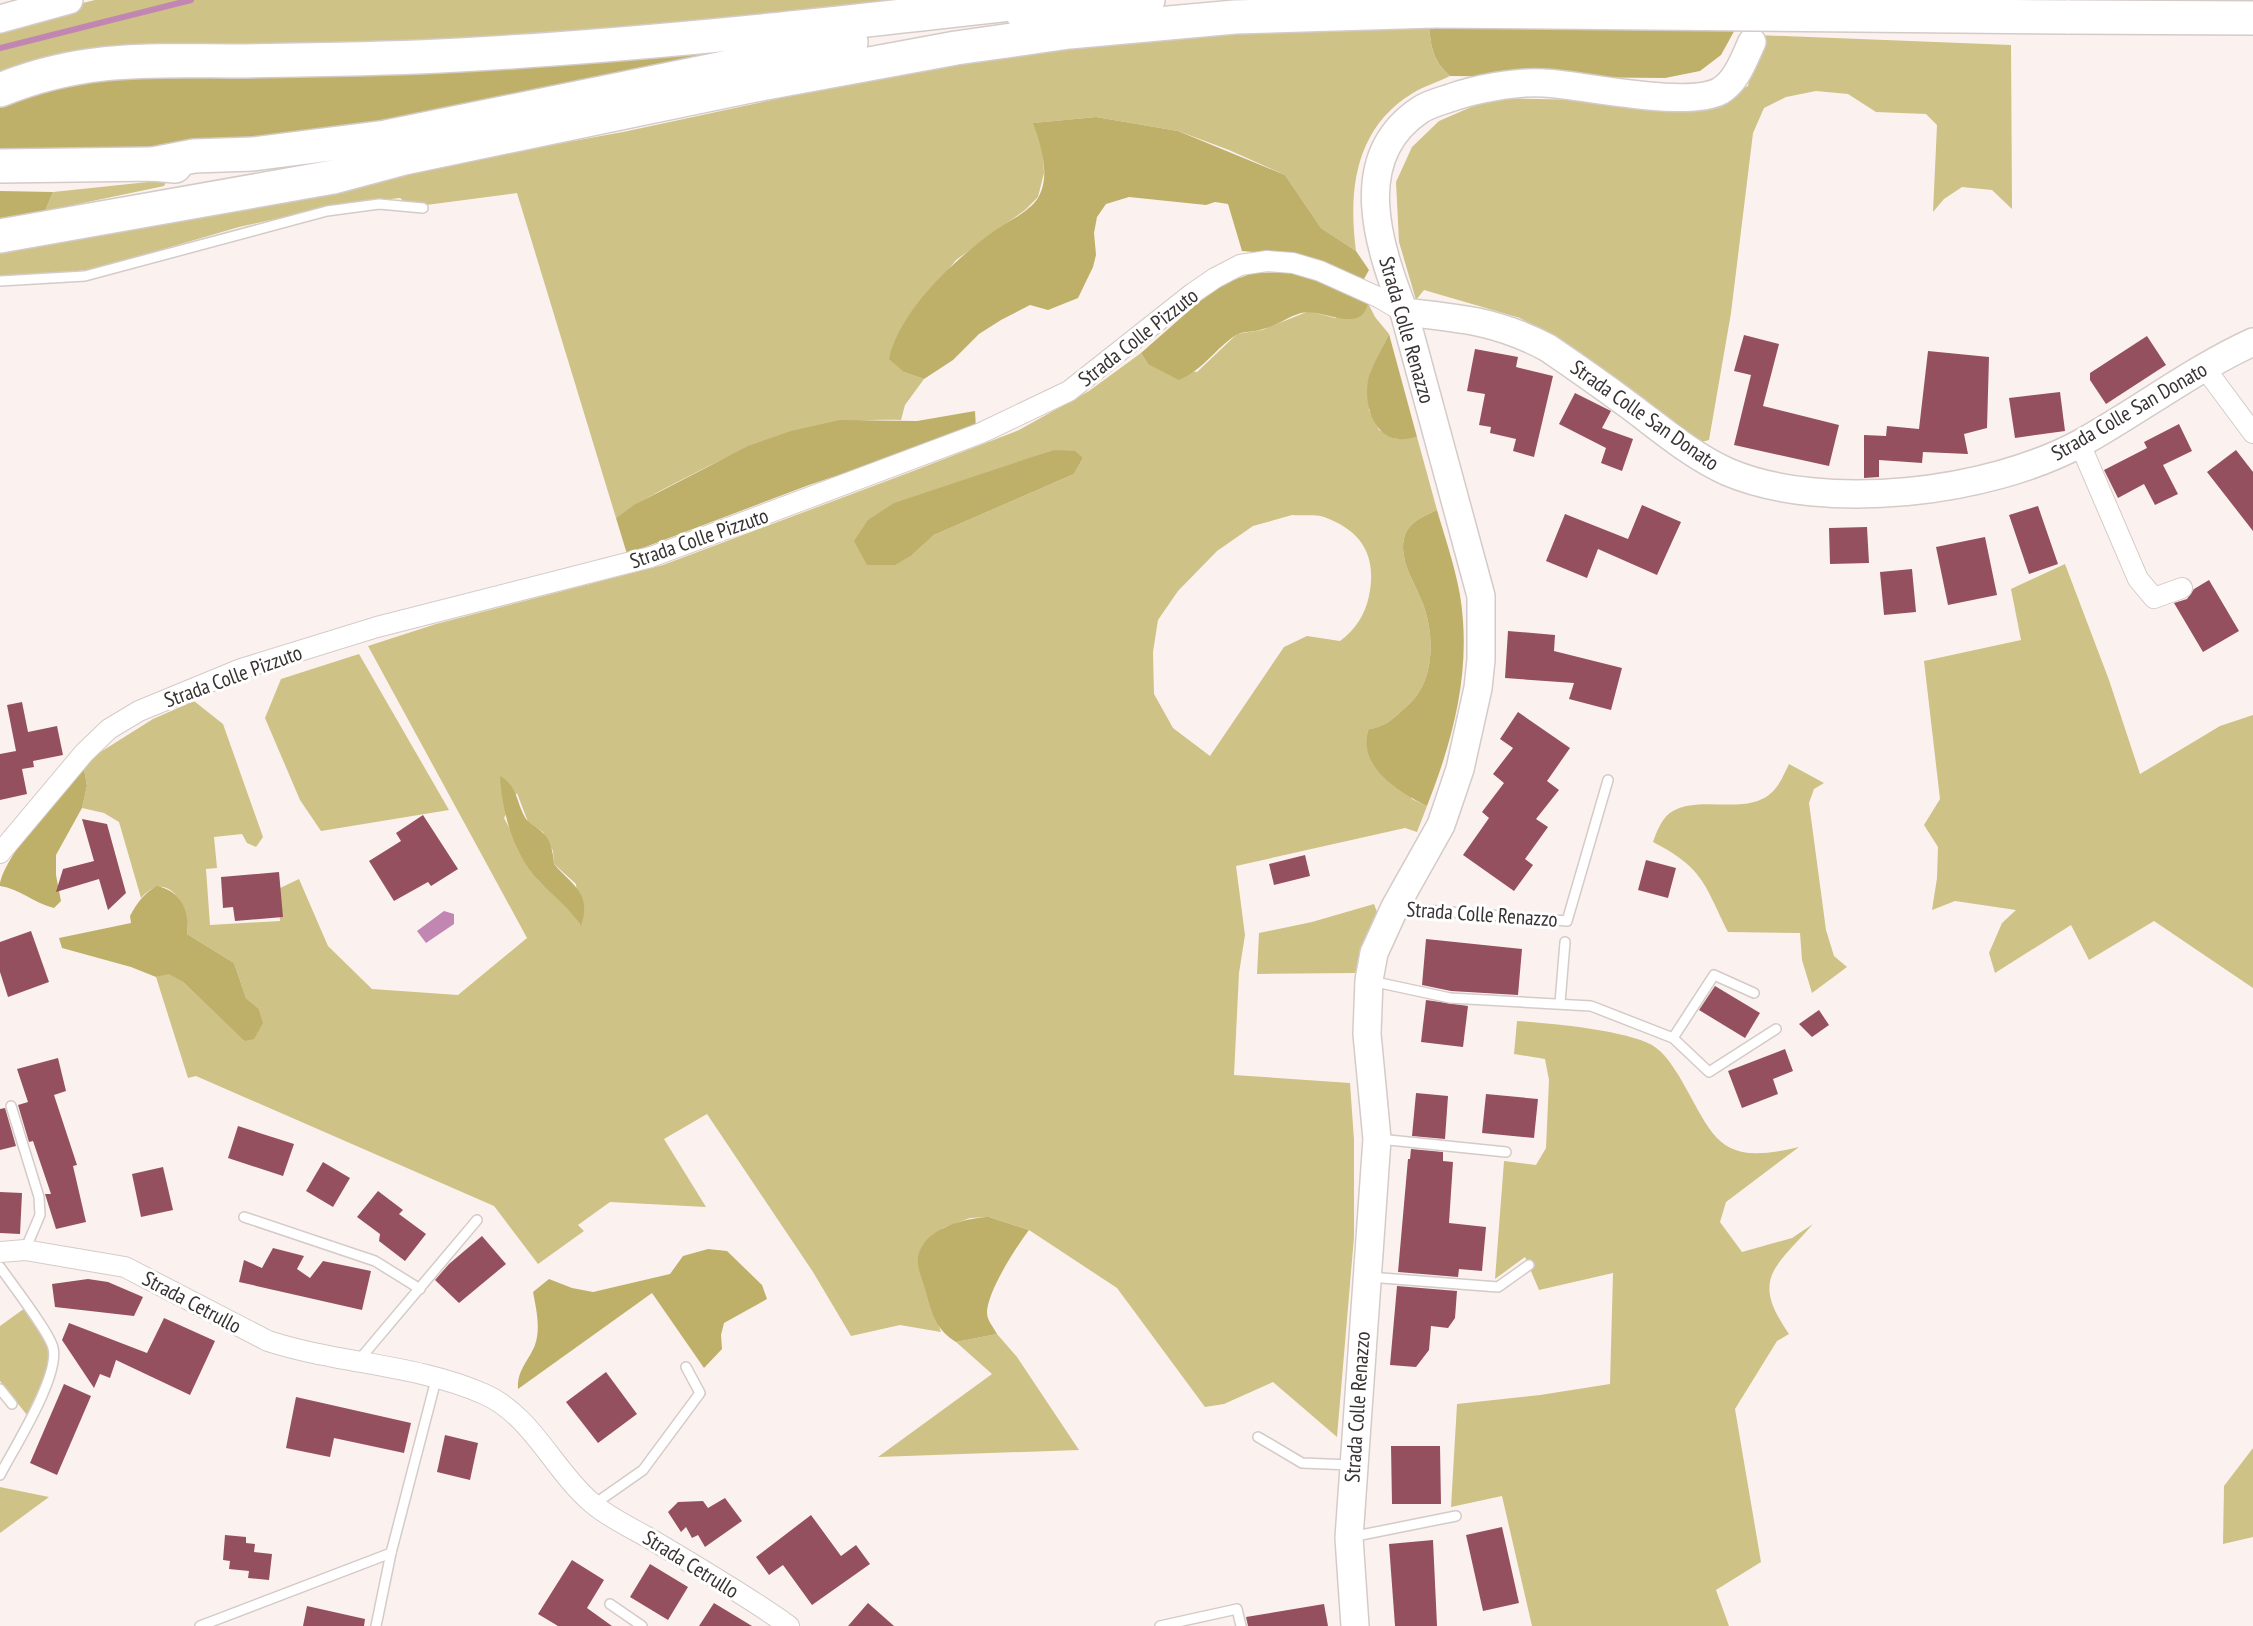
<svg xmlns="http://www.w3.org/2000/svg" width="2253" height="1626" font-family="'PT Sans Narrow',sans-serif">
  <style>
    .green { fill: #cec287; fill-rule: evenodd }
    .forest { fill: #beb069 }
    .water { fill: #c186b1 }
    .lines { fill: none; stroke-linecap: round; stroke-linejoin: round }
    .stream { stroke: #c186b1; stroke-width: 6 }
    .building { fill: #95505f }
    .lane-casing { stroke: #d4cbc8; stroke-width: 12 }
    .street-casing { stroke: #d4cbc8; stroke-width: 22 }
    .secondary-casing { stroke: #d4cbc8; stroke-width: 30 }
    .highway-casing { stroke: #d4cbc8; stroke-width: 36 }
    .lane { stroke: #fff; stroke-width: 9 }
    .street { stroke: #fff; stroke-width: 20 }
    .secondary { stroke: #fff; stroke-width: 27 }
    .highway { stroke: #fff; stroke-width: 33 }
    .highway-bridge-casing { stroke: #d4cbc8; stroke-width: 36; stroke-linecap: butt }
    .highway-bridge { stroke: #fff; stroke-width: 33 }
    .labels { text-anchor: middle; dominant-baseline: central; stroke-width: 6; stroke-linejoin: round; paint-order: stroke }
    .street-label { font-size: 21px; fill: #373332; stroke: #fff }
  </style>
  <rect width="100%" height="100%" fill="#fbf2ef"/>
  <g class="green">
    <path d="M95,0h899l-994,86v-63z"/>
    <path d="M1429,26c2,22 4,35 21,50 -12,6 -26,10 -37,17 -58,35 -65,97 -57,158l-35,-23 -36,-53 -56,-25 -51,-19 -82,-14 -62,6 9,26 1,24 -6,24 -13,13 -69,50 -21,26 -31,86 20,7 -19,26 -4,15c-84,-2 -136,17 -210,55 -26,13 -51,26 -75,43l-99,-325 -106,14 -11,-9 -56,6 -105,23 -144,42 -42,5 -53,2v-31l623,-113 316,-68 116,-16 141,-13z"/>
    <path d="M1757,35l254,10 1,164 -20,-19 -30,-3 -18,12 -11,13 4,-87 -11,-11 -50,-2 -28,-18 -32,-3 -30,6 -22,11 -11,25 -22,180 -22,127 -11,3 -146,-107 -32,-18 -96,-28 -8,10 -17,-58 -3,-60 16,-35 27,-26 53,-23 101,2 106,10 49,-24z"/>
    <path d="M167,180l-3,6 -119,25 8,-19z"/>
    <path d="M1368,303l7,14 14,17 -19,39 -1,37 10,20 18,9 20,-2 20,73c-12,6 -27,11 -32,25 -8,24 10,47 18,69 12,32 12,79 -16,102 -12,11 -21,21 -38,23l43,70 15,7 -10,26 -12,-4 -169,38 9,69 -6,38 -5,102 116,8 4,57v97l-17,200 -64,-55 -49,22 -19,3 -88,-119 -88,-58 -40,-13 -19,1 -27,10 -21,18 3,41 16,45 -41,-7 -49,11 -38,-64 -106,-158 -43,25 42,68 -96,-5 -32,23 6,6 -46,33 -44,-58 -298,-130 -8,2 -32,-101 13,-4 14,9 61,59 14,-33 -12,-10 -12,-35 -47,-29c4,-27 -20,-67 -46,-36l-22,-76 -15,-9 -22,-5 5,-22 -4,-23 70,-44 41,-18 29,23 40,113 -7,10 -9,-4 -5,-9 -28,3 3,31 -11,1 4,56 70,-4 -2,-32 21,-10 29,67 44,43 86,6 69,-57 -159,-292 68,-22 227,-59 245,-92 111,-43 70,-39 52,-38 7,11 49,8 40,-38 25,-4 47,-19 26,7zM1053,450l30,8 -9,16 -140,61 -22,20 19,-63zM1292,515c10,1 23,-1 32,2 39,14 53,40 45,79 -4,19 -14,34 -29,45l-33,-5 -23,11 -74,109 -37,-28 -19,-34 -1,-42 5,-32 20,-29 39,-40 36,-25zM517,793l11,29 15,10 10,19 1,13 22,20 4,41 -6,-11 -36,-34 -34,-62z"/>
    <path d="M2065,564l44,116 31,94 80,-48 33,-11v273l-99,-67 -65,39 -18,-35 -76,48 -6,-20 13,-30 14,-13 -61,-9 -23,9 5,-32 1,-31 -14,-22 16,-26 -16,-138 97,-21 -10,-51z"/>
    <path d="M359,654l90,156 -128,21 -21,-31 -35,-82 16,-39z"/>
    <path d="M1789,764l35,19 -10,6 -5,14 17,127 8,26 13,11 -35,26 -10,-33 -2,-27 -72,-1c-24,-49 -25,-64 -75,-90 4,-11 9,-25 20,-31 30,-17 78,7 102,-22 6,-7 10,-17 14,-25z"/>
    <path d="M1374,904l3,8 -22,61 -98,1 2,-41 53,-11z"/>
    <path d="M1517,1021c32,2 108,9 135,24 13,8 19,19 27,31 36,62 38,91 120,71l-73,55 -6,20 22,30 50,-14 21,-14c-38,44 -63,54 -24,110l-12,7 -42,68 26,153 -45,28 13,36h-197l-30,-130 -51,11 6,-103 83,-9 70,-11 3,-111 -74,17 -14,-33 -30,22 9,-118 32,4 10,-17 3,-68 -4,-21 -31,-5z"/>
    <path d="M25,1308l26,44 -3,17 -21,46 -27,-34v-55z"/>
    <path d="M997,1334l20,23 62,93 -201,7 114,-83 -36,-32z"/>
    <path d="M2253,1448v89l-30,7 1,-58z"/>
    <path d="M0,1487l49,10 -49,36z"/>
  </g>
  <g class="forest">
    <path d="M1429,26h308l-16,29 -21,16 -35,7 -215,-2c-17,-15 -19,-28 -21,-50z"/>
    <path d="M706,46l39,4 -314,67 -278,34 -153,-2v-53l43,-18z"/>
    <path d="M1096,117l82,14 107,44 36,53 35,23 13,19 -5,9 -10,3 -66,-27 -46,-4 -14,-47 -13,-2 -9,3 -77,-8 -23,7 -9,13 -3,16 2,22 -3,12 -15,31 -30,12 -18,-5 -29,15 -22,14 -26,26 -29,19 -20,-7 -15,-13c10,-47 63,-97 101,-125 15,-11 38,-21 48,-36 13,-22 3,-53 -5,-75z"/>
    <path d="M0,191l53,1 -8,19 -45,7z"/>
    <path d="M1295,272l33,9 40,22c-7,33 -46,4 -67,10 -14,4 -24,13 -38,16 -8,3 -20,2 -27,6 -22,15 -32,34 -57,45l-31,-16 -7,-11 76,-67 36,-13z"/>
    <path d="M1389,334l28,103c-6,1 -13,3 -19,2 -28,-3 -36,-44 -28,-66 5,-13 13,-26 19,-39z"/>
    <path d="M975,411l1,18 -167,56 -182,69 -11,-36 18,-13 114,-59 43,-15 49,-11 77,1z"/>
    <path d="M1053,450l22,1 8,7 -9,16 -140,61 -22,20 -17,10h-28l-13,-24 14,-21 26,-17z"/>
    <path d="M1437,510c8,28 18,56 23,85 12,74 -6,142 -33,211 -28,-14 -71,-40 -58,-77 17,-2 26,-12 38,-23 28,-23 28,-70 16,-102 -8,-22 -26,-45 -18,-69 5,-14 20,-19 32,-25z"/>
    <path d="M83,763l4,23 -5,22 -26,47v20l5,26 -7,7c-20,-5 -34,-19 -54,-22 0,-25 65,-99 83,-123z"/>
    <path d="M500,776c18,10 16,27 26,43 4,5 9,7 15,12 10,8 12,21 13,33 19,22 38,29 27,62 -11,-18 -27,-29 -41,-44 -26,-27 -38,-69 -40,-106z"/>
    <path d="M157,886c24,5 33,25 30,48l47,29 12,35 12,10 5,15 -9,16 -10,2 -61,-59 -14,-8 -13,3 -25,-10 -69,-19 -3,-10 72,-15 -1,-7c7,-13 14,-23 27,-30z"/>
    <path d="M989,1217l40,13c-13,17 -42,62 -42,83 0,7 7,15 10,21l-41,8c-19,-12 -23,-25 -29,-46 -2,-10 -8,-22 -9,-32 -2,-34 46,-46 71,-47z"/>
    <path d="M708,1249l19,2 35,34 5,14 -43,24 -3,12 1,14 -18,19 -52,-75 -134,96c-1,-19 10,-27 17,-44 6,-17 1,-37 -2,-53l16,-13 23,9 21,4 77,-18 13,-18z"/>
  </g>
  <path class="water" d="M444,911l10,3v10l-28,19 -9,-12z"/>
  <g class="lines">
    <path class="stream" d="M0,48l191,-48"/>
  </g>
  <g class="building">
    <path d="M1744,335l35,9 -16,62 76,19 -10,41 -95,-21 17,-70 -17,-4z"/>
    <path d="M2147,336l19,29 -60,39 -16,-24v-7z"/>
    <path d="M1475,349l43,8 -2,10 37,9 -19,81 -21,-6 3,-12 -26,-6 1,-6 -12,-2 6,-31 -18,-3z"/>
    <path d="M1928,351l61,6 -2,71 -23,6 4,20 -45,-2 -1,11 -43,-3v17l-15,1v-43l22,1 1,-10 32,3z"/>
    <path d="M2060,392l5,39 -50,7 -6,-40z"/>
    <path d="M1575,393l36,18 -9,17 31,11 -11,32 -21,-8 5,-15 -47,-24z"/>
    <path d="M2179,424l13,27 -29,14 15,29 -23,11 -11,-21 -26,14 -14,-28 43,-22 -3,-6z"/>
    <path d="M2236,450l17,22v59l-46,-59z"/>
    <path d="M1642,505l39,17 -24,53 -59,-26 -11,29 -41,-17 19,-47 63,25z"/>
    <path d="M2038,506l20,58 -29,10 -20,-59z"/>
    <path d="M1867,527l2,36 -39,1 -1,-36z"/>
    <path d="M1985,537l12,58 -49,10 -12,-58z"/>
    <path d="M1912,569l4,43 -32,3 -4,-43z"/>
    <path d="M2209,580l30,51 -36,21 -29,-49 13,-4 7,-10z"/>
    <path d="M1508,631l47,4 -1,16 68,17 -11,42 -42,-11 5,-16 -69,-5z"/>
    <path d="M22,702l6,30 29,-6 6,29 -30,6 1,6 -12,2 5,25 -27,6v-46l16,-3 -9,-46z"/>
    <path d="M1518,712l52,36 -23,33 12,9 -23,29 12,8 -23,32 8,6 -19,26 -51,-36 26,-37 -7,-6 22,-29 -11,-9 20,-26 -13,-9z"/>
    <path d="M423,815l35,54 -27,17 -3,-4 -34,19 -25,-40 32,-20 -5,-8z"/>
    <path d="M82,819l25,5 19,69 -18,17 -9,-31 -43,13 7,-23 31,-8z"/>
    <path d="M1305,855l5,21 -36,9 -5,-21z"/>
    <path d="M1646,860l30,8 -8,30 -30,-8z"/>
    <path d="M279,872l4,45 -48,4 -2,-14 -10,1 -2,-31z"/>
    <path d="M31,931l18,51 -41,15 -8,-25v-30z"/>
    <path d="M1426,939l96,10 -4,46 -67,-4 -29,-6z"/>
    <path d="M1715,986l45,27 -15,25 -46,-28z"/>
    <path d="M1426,1000l42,6 -5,41 -42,-5z"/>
    <path d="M1819,1010l10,15 -17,12 -13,-13z"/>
    <path d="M1785,1049l8,22 -20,8 5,15 -36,14 -14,-37z"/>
    <path d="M58,1058l8,33 -12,4 23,70 -4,1 13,56 -30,7 -11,-35h6l-18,-53 -4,1 -11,-37 10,-3 -11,-33z"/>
    <path d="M1416,1093l32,3 -3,43 -33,-3z"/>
    <path d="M1486,1094l52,5 -4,39 -52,-5z"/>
    <path d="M5,1108l11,38 -16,4v-41z"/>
    <path d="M238,1126l56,18 -11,32 -55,-18z"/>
    <path d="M1411,1149l32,3v9l10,1 -4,61 37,4 -4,44 -23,-2 -1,8 -60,-5 10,-113h2z"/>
    <path d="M323,1162l27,16 -17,29 -27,-16z"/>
    <path d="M163,1167l10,43 -32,7 -9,-43z"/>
    <path d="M378,1191l25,19 -4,4 27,20 -21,27 -26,-20 1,-7 -23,-17z"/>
    <path d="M0,1192l22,1 -2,41 -20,-1z"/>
    <path d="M482,1236l24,28 -47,39 -24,-23 14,-16z"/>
    <path d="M273,1248l31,8 -7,13 13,9 13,-17 48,10 -9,39 -123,-28 5,-22 18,8z"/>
    <path d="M88,1279l20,3 35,15 -9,19 -79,-9 -3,-23z"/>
    <path d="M1397,1286l60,5 -2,27 -7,10 -17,-2 -2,24 -13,17 -26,-2z"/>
    <path d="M164,1318l51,23 -25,54 -74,-35 -6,18 -10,-4 -6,14 -32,-48 7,-17 78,30z"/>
    <path d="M606,1372l31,42 -39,29 -32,-41z"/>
    <path d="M64,1384l27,12 -34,79 -27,-12z"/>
    <path d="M296,1397l115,26 -7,30 -70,-15 -4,19 -44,-9z"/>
    <path d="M445,1435l33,8 -8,37 -33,-8z"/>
    <path d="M1391,1446h49l1,58h-49z"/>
    <path d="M725,1498l17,23 -37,26 -7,-12 -6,3 -6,-11 -5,5 -13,-20 10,-10 25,-1 5,7z"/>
    <path d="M811,1515l30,41 15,-11 14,19 -58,41 -29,-40 -14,10 -13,-18z"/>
    <path d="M1502,1527l17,76 -36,8 -17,-76z"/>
    <path d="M225,1535l21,2v6l9,1 -1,8 18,2 -3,26 -21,-2 1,-7 -20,-2 1,-8 -7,-1z"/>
    <path d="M1433,1540l4,86h-42l-6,-82z"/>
    <path d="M572,1560l32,20 -17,28 25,18h-54l-20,-12z"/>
    <path d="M650,1564l38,23 -20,33 -38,-23z"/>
    <path d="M714,1603l38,23h-53z"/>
    <path d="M868,1603l26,23h-46z"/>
    <path d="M1324,1604l4,22h-80l-2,-9z"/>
    <path d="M307,1606l58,13 -1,7h-61z"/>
  </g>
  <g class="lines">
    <defs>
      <g id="lane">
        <path d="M0,281l85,-5 242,-65 52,-7 44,4"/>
        <path d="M1398,908l169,13 41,-141"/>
        <path d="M1371,981l79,17 141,8 82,32 36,34 67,-43"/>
        <path d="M1560,1003l5,-61"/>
        <path d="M1673,1038l41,-63 40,18"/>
        <path d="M11,1106l28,91 1,18 -15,35"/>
        <path d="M1379,1139l127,13"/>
        <path d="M244,1217l131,44 45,28"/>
        <path d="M0,1267c11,16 50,66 53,81 7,28 -39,100 -53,127"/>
        <path d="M1369,1277l129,10 31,-22"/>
        <path d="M359,1360l118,-140"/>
        <path d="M0,1389l12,15"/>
        <path d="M1258,1437l44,26 49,2"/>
        <path d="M593,1505l50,-35 57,-77 -14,-26"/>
        <path d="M1351,1537l105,-21"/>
        <path d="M610,1604l32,22"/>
        <path d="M200,1626l191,-73"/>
        <path d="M376,1626l15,-73 46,-177"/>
        <path d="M1160,1626l77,-17 4,17"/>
      </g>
      <g id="street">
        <path d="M2204,367l49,66"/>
        <path d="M2080,444l58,135 16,19 28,-10"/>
        <path d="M0,853l84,-100 25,-24 30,-18 102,-42 136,-42 274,-70 330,-124 88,-42 124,-98 22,-15 25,-13 27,-4 26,2 27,8 60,27 24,14"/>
        <path d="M0,1252l25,-2 100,17 143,74c71,23 148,23 216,53 47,20 70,77 108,109 17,15 42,26 62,38 45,27 92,54 135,85"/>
      </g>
      <g id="secondary">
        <path d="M0,19l69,-19"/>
        <path d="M1404,312c56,6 94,9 144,36 28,19 55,38 82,58 31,23 62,50 98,66 97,41 261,21 353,-29 58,-32 111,-73 172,-101"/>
        <path d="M1355,1626l-6,-88 28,-399 -10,-105 2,-54 5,-27 21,-46 46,-82 19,-56 18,-81 3,-28v-64l-77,-284c-25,-65 -56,-154 16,-202 9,-6 21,-9 30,-12 25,-9 68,-17 94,-15 41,2 143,26 176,8 17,-10 24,-32 32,-49"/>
      </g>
      <g id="highway">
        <path d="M1023,14l125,-14"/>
        <path d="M2067,17l186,1"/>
        <path d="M0,90c85,-35 155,-29 244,-29 65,-1 131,-2 196,-5 202,-10 403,-33 605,-56"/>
        <path d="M153,164l41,-8 59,-2 133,-17 465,-95"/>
        <path d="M0,166l153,-2 22,2"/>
        <path d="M0,236l333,-59 71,-19 346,-72 206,-38 113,-16 166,-15 199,-6"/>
      </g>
    </defs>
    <use href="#lane" class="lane-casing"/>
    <use href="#street" class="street-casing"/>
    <use href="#secondary" class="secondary-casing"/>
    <use href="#highway" class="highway-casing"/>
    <use href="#lane" class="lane"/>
    <use href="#street" class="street"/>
    <use href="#secondary" class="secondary"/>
    <use href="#highway" class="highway"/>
    <defs>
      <path id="highway-bridge" d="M1434,11l633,6"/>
    </defs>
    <use href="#highway-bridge" class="highway-bridge-casing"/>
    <use href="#highway-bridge" class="highway-bridge"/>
  </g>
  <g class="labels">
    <g class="street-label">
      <text transform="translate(1407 330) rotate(74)">Strada Colle Renazzo</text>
      <text transform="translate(1138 337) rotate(-38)">Strada Colle Pizzuto</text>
      <text transform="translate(2129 411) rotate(-30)">Strada Colle San Donato</text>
      <text transform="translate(1645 415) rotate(35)">Strada Colle San Donato</text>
      <text transform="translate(699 538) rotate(-19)">Strada Colle Pizzuto</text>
      <text transform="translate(233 676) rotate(-20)">Strada Colle Pizzuto</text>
      <text transform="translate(1482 914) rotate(4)">Strada Colle Renazzo</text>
      <text transform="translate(192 1302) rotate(28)">Strada Cetrullo</text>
      <text transform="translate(1357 1407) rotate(-86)">Strada Colle Renazzo</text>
      <text transform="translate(691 1564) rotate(32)">Strada Cetrullo</text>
    </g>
  </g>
</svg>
